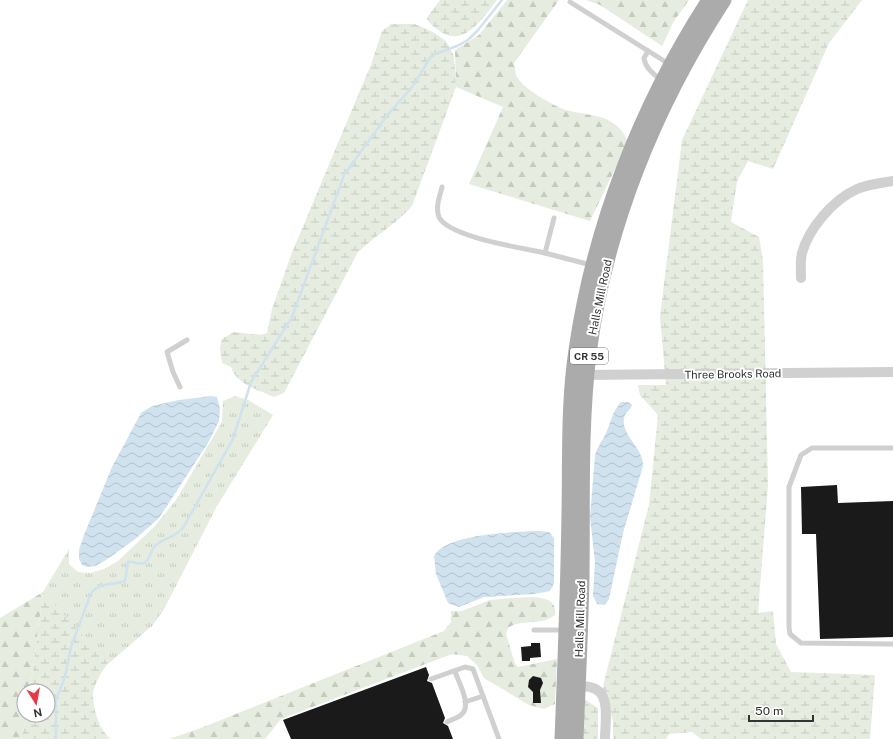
<svg xmlns="http://www.w3.org/2000/svg" width="893" height="739" font-family="'Public Sans',sans-serif">
  <style>
    .grass { fill: url(#grass-tufts) }
    .forest { fill: url(#forest-firs) }
    .wetland { fill: url(#wetland-marsh) }
    .water { fill: url(#water-waves) }
    .lines { fill: none; stroke-linecap: round; stroke-linejoin: round }
    .stream { stroke: #cfe2ee; stroke-width: 2.5 }
    .building { fill: #1a1a1a }
    .lane { stroke: #d0d0d0; stroke-width: 5 }
    .street { stroke: #d0d0d0; stroke-width: 10 }
    .primary { stroke: #ababab; stroke-width: 15 }
    .labels { text-anchor: middle; dominant-baseline: central; stroke-width: 4; stroke-linejoin: round; paint-order: stroke }
    .shield { fill: #fff; stroke: #707070; stroke-width: 1 }
    .shield-label { font-size: 10px; font-weight: bold; fill: #333 }
    .street-label { font-size: 11px; fill: #333; stroke: #fff }
  </style>
  <defs>
    <pattern id="grass-tufts" width="24" height="20" patternUnits="userSpaceOnUse"><rect width="24" height="20" fill="#e6ecdf"/><path d="M3 7l-1-3M5 7V3M7 7l1-3M15 17l-1-3M17 17v-4M19 17l1-3" fill="none" stroke="#c6cbc0"/></pattern>
    <pattern id="forest-firs" width="22" height="20" patternUnits="userSpaceOnUse"><rect width="22" height="20" fill="#e6ecdf"/><path d="M5 1l3.5 6h-7zM16 11l3.5 6h-7z" fill="#c6cbc0"/></pattern>
    <pattern id="wetland-marsh" width="20" height="14" patternUnits="userSpaceOnUse"><rect width="20" height="14" fill="#e6ecdf"/><path d="M1 5h8M5 5V1M11 12h8M15 12V8" fill="none" stroke="#c6cbc0"/></pattern>
    <pattern id="water-waves" width="16" height="10" patternUnits="userSpaceOnUse"><rect width="16" height="10" fill="#cfe2ee"/><path d="M0 5q4-4 8 0t8 0" fill="none" stroke="#b2c2cd"/></pattern>
  </defs>
  <rect width="100%" height="100%" fill="#fff"/>
  <path class="grass" d="M235,396l13,4 25,15 -56,91 -54,105 -11,15 -44,38 -65,-72 26,-43v15l9,8 12,1 14,-4 14,-8 37,-35 21,-26 46,-78 1,-21z"/>
  <g class="forest">
    <path d="M507,0h52l-45,63c1,4 1,8 2,12 5,13 38,31 50,35 26,7 50,3 62,32l-38,79 -121,-37 34,-77 -47,-20 -1,-37 24,-15z"/>
    <path d="M586,0h103l-15,21 -12,25 -62,-41z"/>
    <path d="M43,592l-13,99h-6v24h3l-6,24h-21v-121z"/>
    <path d="M512,598c15,0 46,-6 43,17 -15,12 -33,3 -47,13l-2,6 9,30 3,3 39,-8 -2,45 -11,5 -15,-4 -45,-27 -7,-13 -10,-9 -15,-2 -171,65 -16,20h-96l32,-11 243,-97 7,-9v-11h11l28,-11z"/>
  </g>
  <g class="wetland">
    <path d="M440,0h57c-13,16 -32,48 -56,32 -5,-4 -11,-7 -14,-13l1,-3z"/>
    <path d="M748,0h114l-33,43 -56,126 -25,-8 -11,20 -6,41 28,15 4,23 5,225 -10,128 15,-2 3,33 15,28 84,3 -5,64h-169l-9,-7 -23,2 -3,5h-53v-18l-10,-33 1,-6 45,-177 9,-90 -18,-20 -2,-10h28l-6,-69 22,-176z"/>
    <path d="M391,24h24l18,8 13,9 8,15 2,31 -44,119c-16,18 -36,29 -54,46l-74,141 -10,4c-16,-7 -38,-13 -43,-30l-9,-4 -2,-15 2,-9 12,-7 26,3 7,-2 5,-24 19,-54 81,-193 10,-31z"/>
    <path d="M43,592l65,71c-6,9 -14,20 -15,31 0,15 6,36 18,45h-90l6,-24h21v-24h-18z"/>
    <path d="M583,698l15,10v31h-15z"/>
  </g>
  <g class="water">
    <path d="M211,396l6,1 3,12 -1,12 -11,22 -49,75 -25,22 -28,20 -11,6 -8,1 -5,-2 -3,-6v-9l5,-15 28,-68 29,-54 11,-7 27,-6z"/>
    <path d="M621,402h7l4,3c-1,5 -7,7 -8,13 -3,18 20,30 19,48l-20,67 -14,66 -4,6 -8,-1 -4,-8 2,-34 -5,-45 5,-61c2,-10 7,-14 11,-23 5,-11 6,-21 15,-31z"/>
    <path d="M539,531l10,1 5,6v46l-4,7 -15,3 -51,3 -25,10 -11,-4 -12,-29 -2,-18c12,-23 82,-24 105,-25z"/>
  </g>
  <g class="lines">
    <path class="stream" d="M56,739v-40l9,-22 6,-30 20,-54c10,-12 21,-7 34,-12l3,-19c6,-1 11,3 16,1 7,-3 6,-14 12,-18 9,-7 19,-8 27,-17l50,-89 18,-57 41,-65 52,-142 45,-62 24,-27 17,-28 5,-4 22,-8 11,-6 10,-10 24,-30"/>
  </g>
  <g class="building">
    <path d="M837,485l1,18 55,-2v136l-73,2 -4,-105h-14l-1,-47z"/>
    <path d="M531,643h9l1,14 -11,1v3h-8l-1,-14 10,-1z"/>
    <path d="M426,667l3,8 -2,6 5,2 13,35 -2,5 5,3 5,13h-162l-8,-19z"/>
    <path d="M533,676l8,2 2,5 -3,7 1,13h-8v-11l-5,-5 1,-7z"/>
  </g>
  <g class="lines">
    <g class="lane">
      <path d="M570,2l99,62"/>
      <path d="M648,51l-4,7c1,10 10,16 17,22"/>
      <path d="M442,187c-2,9 -7,20 -3,30 9,20 84,31 106,36"/>
      <path d="M554,218l-9,35 46,12"/>
      <path d="M180,387l-7,-15 -6,-20 20,-12"/>
      <path d="M893,448h-81l-11,7 -12,32v140l1,7 11,9 92,1"/>
      <path d="M534,630h30"/>
      <path d="M431,679l34,-12 8,2 26,70"/>
      <path d="M465,702l18,-6"/>
      <path d="M447,722c4,-2 10,-4 14,-7 12,-9 -3,-33 -6,-44"/>
    </g>
    <g class="street">
      <path d="M801,278c0,-8 -1,-17 1,-25 7,-25 31,-53 55,-64 11,-5 24,-6 36,-8"/>
      <path d="M581,375l312,-3"/>
      <path d="M578,686c6,0 14,0 19,4 13,7 8,36 8,49"/>
    </g>
    <g class="primary">
      <path d="M562,739c3,-76 6,-151 7,-227 1,-54 -1,-109 7,-162 18,-124 65,-245 133,-350"/>
      <path d="M576,739c2,-54 5,-108 6,-162 1,-74 -2,-149 7,-223 16,-126 66,-248 135,-354"/>
    </g>
  </g>
  <g class="labels">
    <rect class="shield" x="570" y="348" width="38" height="16" rx="3"/>
    <g class="shield-label">
      <text x="589" y="356">CR 55</text>
    </g>
    <g class="street-label">
      <text transform="translate(600 297) rotate(-78)">Halls Mill Road</text>
      <text transform="translate(733 374) rotate(-1)">Three Brooks Road</text>
      <text transform="translate(580 619) rotate(-88)">Halls Mill Road</text>
    </g>
  </g>
  <g transform="translate(36 703) rotate(169)"><circle r="19" fill="#ffffff" stroke="#adadad"/>
  <path d="M0-3L7 15L0 10L-7 15Z" fill="#e63946"/>
  <text y="-6" font-size="11" font-weight="bold" text-anchor="middle" fill="#333333">N</text>
  </g>
  <path d="M749 715v6h64v-6" fill="none" stroke="#333333" stroke-width="2"/>
  <text x="755" y="715" font-size="12" fill="#333333" stroke="#ffffff" stroke-width="3" paint-order="stroke">50 m</text>
</svg>
